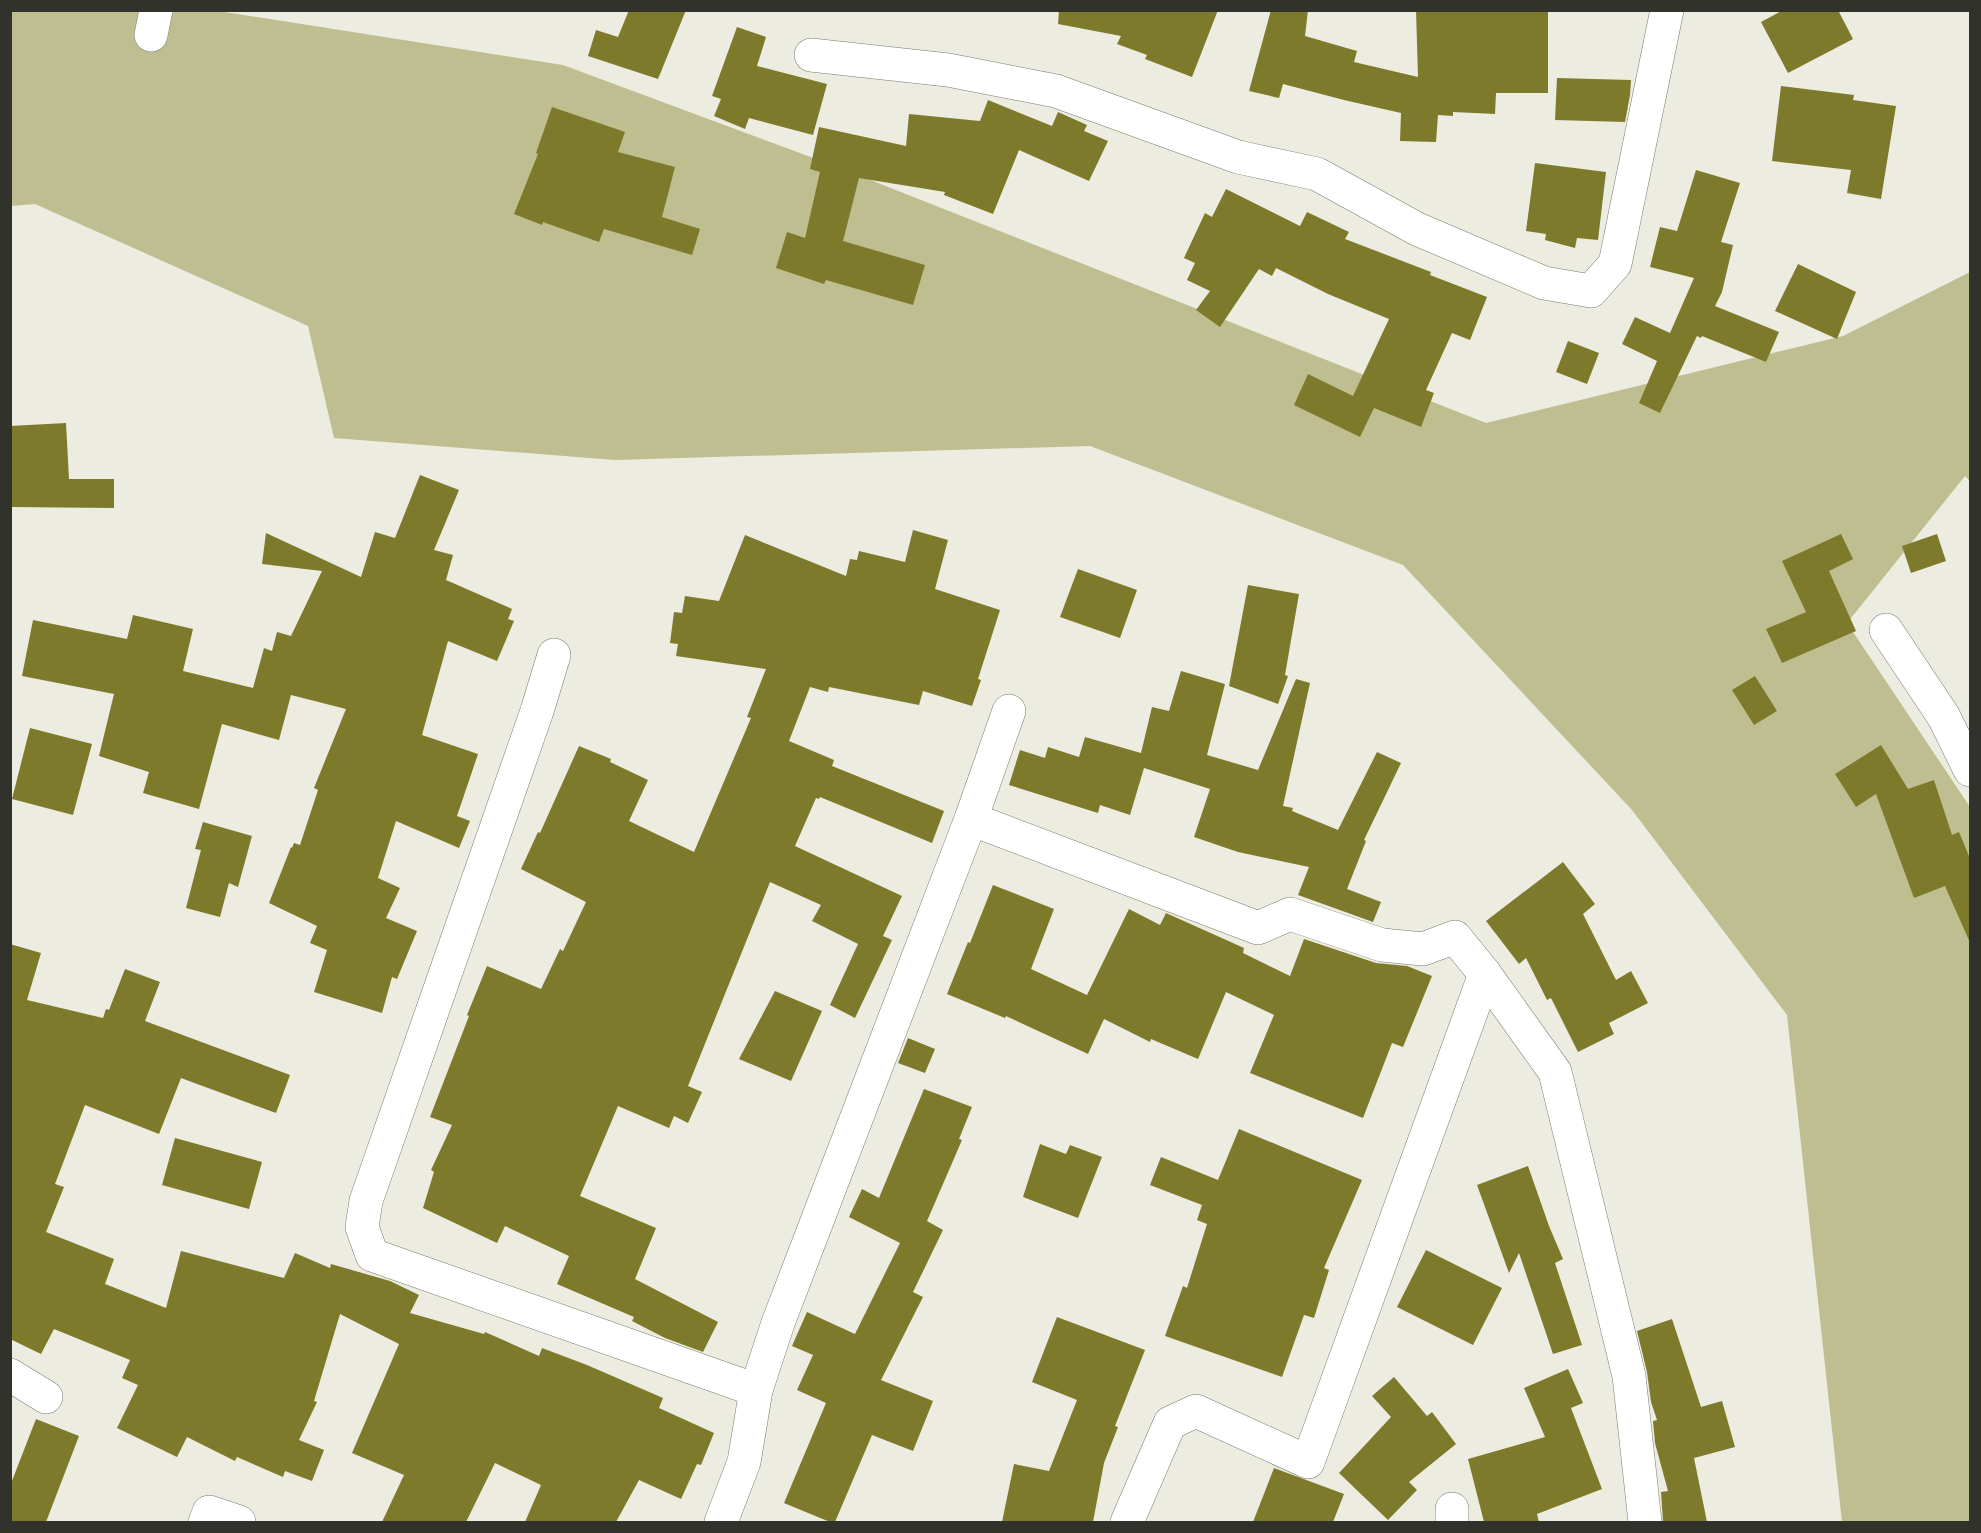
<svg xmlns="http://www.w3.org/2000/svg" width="1981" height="1533" font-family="Karla,sans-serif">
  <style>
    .green { fill: #bfbe90 }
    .building { fill: #7e7a2b }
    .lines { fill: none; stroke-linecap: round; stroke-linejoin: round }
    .minor-casing { stroke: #7a7a6f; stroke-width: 34 }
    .minor { stroke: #fff; stroke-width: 33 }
  </style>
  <rect width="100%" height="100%" fill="#ecece0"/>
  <path class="green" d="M212,10l351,55 272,101 651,257 357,-87 127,-64v209l-5,-5 -118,147 123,184v715h-128l-55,-507 -155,-205 -229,-245 -313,-119 -475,14 -281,-22 -26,-112 -273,-122 -24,2v-195z"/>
  <g class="building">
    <path d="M629,10h57l-28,69 -70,-23 8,-26 22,7z"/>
    <path d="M1059,10h159l-26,67 -47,-18 2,-4 -30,-11 4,-8 -63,-12z"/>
    <path d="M1271,10h37l-3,26 52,15 -3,11 64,15 -2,-67h132v83h-52l-1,21 -42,-2v4l-15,-1 -2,27 -36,-1 1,-28 -57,-13 -61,-16 -4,14 -30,-7z"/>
    <path d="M1783,10h55l15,29 -65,34 -27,-51z"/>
    <path d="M737,27l29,10 -9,29 70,18 -14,51 -64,-17 -4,11 -31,-13 7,-17 -9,-3z"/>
    <path d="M1557,78l74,2 -1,15 -5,27 -70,-2z"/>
    <path d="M1781,86l73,9 -1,5 43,6 -15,93 -34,-6 4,-23 -79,-9z"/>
    <path d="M988,100l64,26 6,-14 29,13 -3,6 24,10 -19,40 -70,-31 -26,64 -49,-19 1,-3 -86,-14 -16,63 82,24 -12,40 -87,-25 -2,4 -48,-16 11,-36 18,6 15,-66 -10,-3 9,-42 87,19 3,-32 71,7z"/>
    <path d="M552,107l73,25 -7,20 57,15 -13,50 38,12 -8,26 -88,-26 -5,13 -56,-20 -1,3 -28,-11 24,-60 -2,-1z"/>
    <path d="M1535,163l71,9 -8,68 -21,-2 -2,10 -30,-8 1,-6 -20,-3z"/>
    <path d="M1696,170l44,13 -19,59 12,3 -11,47 -7,14 64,26 -13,30 -64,-26 -1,2 -4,-2 -37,77 -21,-10 18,-42 -35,-17 13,-27 35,16 24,-55 -44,-11 10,-40 17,4z"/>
    <path d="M1226,189l74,37 7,-14 42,20 -4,7 86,33 -1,3 57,22 -17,43 -18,-7 -26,57 8,3 -13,34 -47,-19 -14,29 -66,-32 14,-31 45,22 36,-77 -61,-25 -52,-26 -4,8 -13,-7 -39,58 -24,-17 14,-19 -23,-11 8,-17 -11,-5 21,-45 7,4z"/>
    <path d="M1798,264l58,28 -19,47 -62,-28z"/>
    <path d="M1568,341l31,12 -12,31 -31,-12z"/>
    <path d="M66,423l3,56h45v29l-104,-1v-81z"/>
    <path d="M420,475l39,15 -25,60 19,5 -7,25 66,29 -4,10 6,2 -17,40 -49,-20 -26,94 56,19 -21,62 13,5 -11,27 -63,-27 -18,57 22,10 -14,30 31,13 -20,48 -5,-2 -10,36 -68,-21 13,-42 -17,-7 7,-17 -48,-23 22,-56 1,1 2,-5 6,2 18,-55 -4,-2 32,-79 -55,-14 -12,45 -57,-16 -23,85 -56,-16 6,-21 -50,-16 15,-62 -92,-18 11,-56 94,19 6,-24 60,14 -10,42 70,17 11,-40 8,3 5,-19 14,4 31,-65 -60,-7 4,-31 95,44 14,-45 20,6z"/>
    <path d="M913,530l35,10 -13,49 65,21 -22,69 3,1 -9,26 -49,-15 -4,14 -90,-18 -1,5 -18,-5 -21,54 45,19 -2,6 112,45 -12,32 -112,-46 -1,2 -3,-1 -21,48 107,50 -19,40 9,4 -37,78 -25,-13 28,-61 -46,-23 9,-16 -51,-23 -82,204 14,6 -14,31 -14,-7 -5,12 -51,-22 -38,90 76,32 -21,51 83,43 -15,30 -38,-14 -33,-17 2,-4 -77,-33 12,-28 -64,-30 -8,17 -74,-35 11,-36 -3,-2 21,-45 -22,-8 39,-101 -2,-1 20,-49 54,23 19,-40 3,2 23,-49 -65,-33 17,-37 2,1 39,-87 32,13 -1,3 38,18 -19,41 65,31 57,-134 -4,-1 19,-48 -90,-13 2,-12 -8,-1 4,-31 8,1 3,-17 34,5 26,-66 101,41 4,-17 7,1 2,-9 46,11z"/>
    <path d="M1841,534l12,25 -24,12 27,60 -74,32 -16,-34 40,-17 -24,-51z"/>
    <path d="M1937,534l9,27 -35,12 -9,-27z"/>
    <path d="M1078,569l59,21 -17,48 -60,-21z"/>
    <path d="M1248,585l51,9 -14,81 3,1 -10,28 -49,-18z"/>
    <path d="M1181,671l44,13 -18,71 51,15 38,-91 14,4 -27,123 10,2 -1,3 46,19 39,-78 24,11 -37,77 2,1 -19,48 34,13 -8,20 -75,-27 11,-28 -71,-15 -44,-15 16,-48 -66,-21 -14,47 -30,-10 -2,8 -89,-28 11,-35 25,8 3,-11 31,10 6,-20 56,16 11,-46 17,4z"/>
    <path d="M1755,676l22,35 -23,14 -22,-35z"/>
    <path d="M30,728l62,16 -19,71 -61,-16z"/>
    <path d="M1881,745l27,44 26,-9 18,55 7,-3 12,29v84l-26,-59 -31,12 -38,-104 -20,13 -21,-33z"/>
    <path d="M203,822l49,14 -14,51 -9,-4 -9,34 -34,-9 15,-58 -6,-1z"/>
    <path d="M1563,862l32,42 -12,10 33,66 15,-9 17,32 -39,20 5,11 -36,18 -27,-54 -4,2 -21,-42 -7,6 -33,-43z"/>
    <path d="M993,885l61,24 -23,60 56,26 42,-86 31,16 6,-12 78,35 -1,5 47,23 14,-37 72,24 31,3 25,10 -29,71 -11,-4 -29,75 -113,-45 24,-58 -48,-23 -28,67 -47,-20 -1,3 -46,-23 -16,35 -82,-38 -1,2 -58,-24 21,-52 2,1z"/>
    <path d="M10,944l31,9 -14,47 76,18 3,-9 3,1 16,-41 35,13 -15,39 145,54 -14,38 -95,-35 -22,56 -74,-29 -30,79 9,3 -18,45 68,27 -9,25 61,24 15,-57 103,27 11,-25 35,15 1,-4 59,17 29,14 -9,18 74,21 1,-2 54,24 3,-8 45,17 76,33 -4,10 55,25 -13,32 -4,-1 -16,35 -42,-19 -23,42h-91l16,-37 -46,-22 -29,59h-84l22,-47 -52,-22 47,-109 -59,-30 -26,87 3,1 -18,38 25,10 -12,31 -27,-10 -2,6 -46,-20 -2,4 -48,-24 -10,20 -60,-29 21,-43 -16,-7 8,-18 -76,-31 -13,25 -31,-15z"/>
    <path d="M775,991l47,20 -31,70 -52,-22z"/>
    <path d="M908,1038l27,11 -10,24 -27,-10z"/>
    <path d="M924,1089l48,18 -13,32 3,1 -35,81 16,9 -30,62 10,5 -42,83 52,21 -20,50 -41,-16 -37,87h-5l-46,-19 42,-100 -29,-13 16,-35 -21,-9 15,-34 48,22 45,-91 -51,-26 13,-28 17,9z"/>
    <path d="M1239,1129l123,51 -38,88 5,2 -15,48 -10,-3 -22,62 -117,-41 18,-50 4,2 20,-64 -10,-4 5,-15 -52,-20 11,-28 57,23z"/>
    <path d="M175,1138l87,24 -13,47 -87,-24z"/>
    <path d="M1040,1144l26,10 4,-9 32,12 -24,61 -55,-21z"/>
    <path d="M1528,1166l21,60 14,33 -8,4 27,82 -29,9 -34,-101 -10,20 -32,-88z"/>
    <path d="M1426,1250l76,38 -29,57 -76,-38z"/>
    <path d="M1057,1317l88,33 -30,76 3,1 -14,36 -11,59h-91l12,-58 35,7 28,-71 -45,-18z"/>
    <path d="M1672,1319l29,88 21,-6 13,46 -41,11 13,64h-44l-2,-30 7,-1 -13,-48 -2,-22 4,-1 -6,-18 -4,-30 -10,-41z"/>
    <path d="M1568,1369l15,34 -12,5 31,81 -65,25 2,8h-55l-16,-63 77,-22 -21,-49z"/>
    <path d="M1394,1377l33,39 5,-4 24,32 -47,38 8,8 -29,30 -49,-47 52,-56 -19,-21z"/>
    <path d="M36,1419l43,17 -33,86h-36v-36z"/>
    <path d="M1274,1468l70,26 -11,28h-80z"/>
  </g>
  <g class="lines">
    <defs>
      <g id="minor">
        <path d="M151,35l5,-25"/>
        <path d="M811,55l137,15 108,21 182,66 79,17 100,55 127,54 47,8 24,-27 52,-254"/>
        <path d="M1886,630l58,87 26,53"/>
        <path d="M554,655l-17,56 -171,490 -4,26 10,28 384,135"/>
        <path d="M971,819l287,109 32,-14 92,31 41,4 32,-12 30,37 70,98 74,304 16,146"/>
        <path d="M10,1375l36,22"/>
        <path d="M1452,1509v13"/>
        <path d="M205,1522l4,-10 30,10"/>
        <path d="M721,1522l23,-60 12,-72 22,-67 193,-504 38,-108"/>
        <path d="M1127,1522l43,-99 26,-12 112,51 177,-488"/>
      </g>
    </defs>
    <use href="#minor" class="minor-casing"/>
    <use href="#minor" class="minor"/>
  </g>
  <rect width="1981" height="1533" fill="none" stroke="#32322d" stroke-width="24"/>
</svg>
